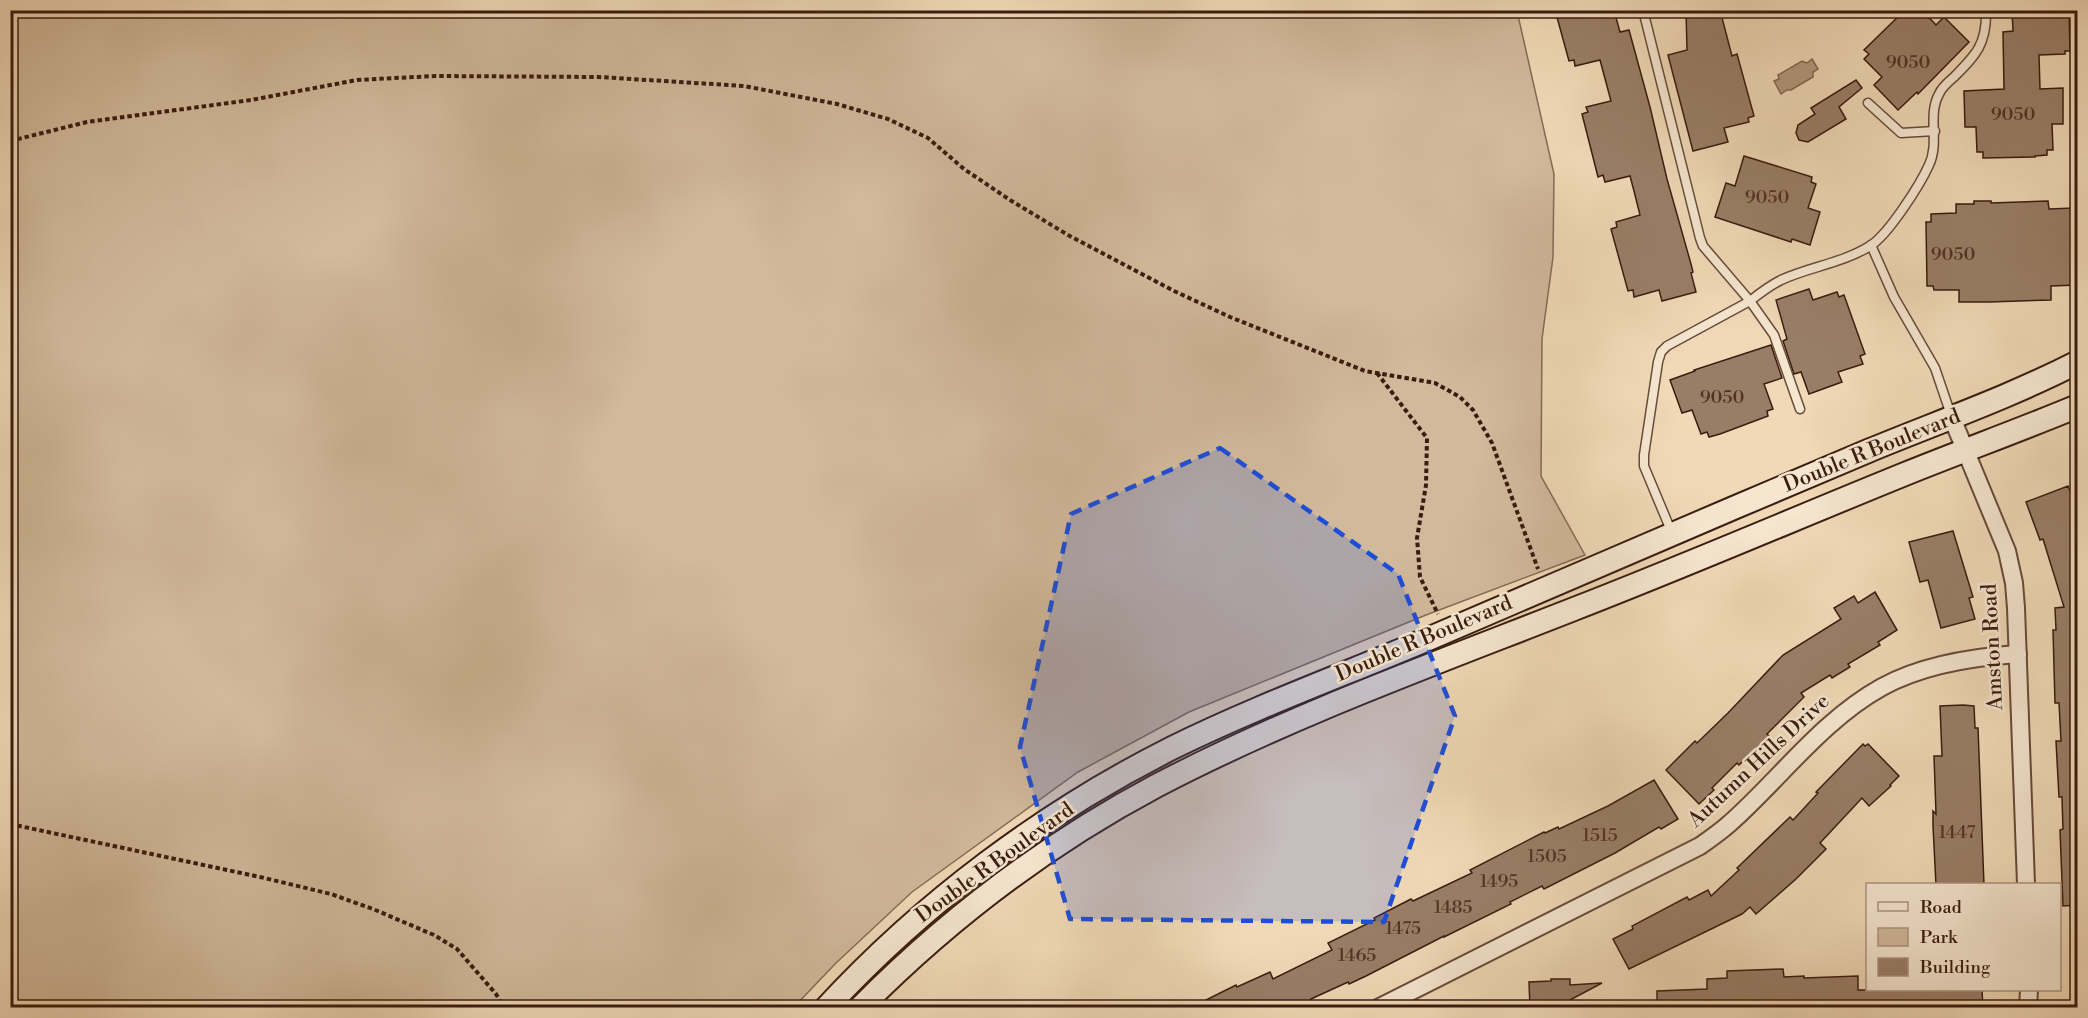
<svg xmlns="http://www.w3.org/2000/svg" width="2088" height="1018" font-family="'Libre Bodoni',serif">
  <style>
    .green { fill: #d1b99b; stroke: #866a56; stroke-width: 1.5 }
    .water { fill: #b2997e; stroke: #826752; stroke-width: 1.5 }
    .building { fill: #997e67; stroke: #3a1c10; stroke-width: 1.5 }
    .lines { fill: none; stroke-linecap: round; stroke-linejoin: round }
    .lane-casing { stroke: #684b3a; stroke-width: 11 }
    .street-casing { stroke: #684b3a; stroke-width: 20 }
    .secondary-casing { stroke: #3a1c10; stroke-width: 26 }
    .path { stroke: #3a1c10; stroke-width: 4; stroke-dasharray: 4.5 3; stroke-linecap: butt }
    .lane { stroke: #f5e6d0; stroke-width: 8 }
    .street { stroke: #f5e6d0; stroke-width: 16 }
    .secondary { stroke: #f5e6d0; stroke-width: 22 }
    .marked { fill: #1d4ed8; fill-opacity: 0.2; stroke: #1d4ed8; stroke-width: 4.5; stroke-dasharray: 12 8; stroke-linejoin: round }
    .labels { text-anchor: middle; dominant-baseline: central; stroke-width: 5; stroke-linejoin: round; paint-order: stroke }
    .number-label { font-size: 18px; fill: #523426 }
    .street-label { font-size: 21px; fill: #3a1c10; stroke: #f5e6d0 }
  </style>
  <rect width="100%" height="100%" fill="#f0d9b7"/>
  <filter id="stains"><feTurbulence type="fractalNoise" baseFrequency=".00333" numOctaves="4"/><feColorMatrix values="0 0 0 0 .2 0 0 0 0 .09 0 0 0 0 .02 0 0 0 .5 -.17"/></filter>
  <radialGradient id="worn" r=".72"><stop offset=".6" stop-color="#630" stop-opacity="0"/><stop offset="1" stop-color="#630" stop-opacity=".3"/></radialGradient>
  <path class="green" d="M10,11h1507l37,163 -1,83 -11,82 -1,137 44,79 -159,60 -237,97 -111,60 -166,120 -76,71 -42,44h-783z"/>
  <path class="water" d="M1812,59l6,10 -5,3v5l-22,13h-4l-6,4 -7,-13 5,-2 -1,-4 24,-14 5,2z"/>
  <g class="building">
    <path d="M1555,10h59l6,22 9,-2 21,77 17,72 24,85 2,8 -2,1 5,19 -34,9 -3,-11 -25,7 -1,-7 -5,1 -17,-62 6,-2 -1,-5 24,-7 -6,-24 -4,-15 -25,6 -2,-7 -5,2 -16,-63 6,-2 -2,-5 25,-6 -11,-41 -25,6 -1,-6 -5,1z"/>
    <path d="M1686,10h34l12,46 5,-2 17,62 -6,2 1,4 -25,6 4,14 -35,9 -25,-96 19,-5z"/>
    <path d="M1905,10h17l14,15 8,-8 25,25 -51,52 -1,-2 -19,18 -24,-25 8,-8 -18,-18 5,-5 -5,-4z"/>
    <path d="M2012,10h57l1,41h-5v3l-26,1 1,34 23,-1v36h-11l1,26h-6v5l-12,1v1l-52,1v-6h-6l-1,-25h-11l-1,-36 40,-2 -1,-57 10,-1z"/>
    <path d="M1856,80l6,8 -23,19 7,12 -38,23 -9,-2 -3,-7 2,-8 17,-11 -4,-6z"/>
    <path d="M1744,156l68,21 -1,5 5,2 -8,24 12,4 -10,33 -18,-6 -1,3 -76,-25 11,-34 9,3z"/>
    <path d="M1974,201h17v2l57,-2 1,8 25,-1v9h4l-1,68 -26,1v14l-62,2h-30v-12h-25l-1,-4h-6l-1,-64h5v-8l25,-1v-9h18z"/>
    <path d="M1809,289l4,11 24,-8 2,5 5,-2 21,59 -5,2 3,8 -25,8 4,10 -33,12 -8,-22 -7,2 -11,-33 4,-2 -11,-39z"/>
    <path d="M1771,345l11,33 -18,6 9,25 -6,2 1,5 -48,18 -11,3 -2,-5 -6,2 -9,-24 -10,3 -12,-33 25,-9 -1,-1z"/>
    <path d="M2068,486l10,25v394l-15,1 -3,-76 3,-1 -1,-32h-3l-3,-56h5l-2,-38h-4l-2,-73h3l-1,-22 9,-1 -21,-68 -3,1 -14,-38z"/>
    <path d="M1953,531l20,66 -4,1 6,21 -34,9 -13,-48 -8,2 -11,-40z"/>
    <path d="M1875,592l22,38 -19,12 2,3 -32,19 2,3 -18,11 -2,-3 -29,18 3,4 -37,37 2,2 -15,15 -15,14 -2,-2 -25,25 2,2 -15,14 -33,-34 29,-29 2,2 31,-30 55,-58 58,-36 -7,-11 20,-12 4,7z"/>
    <path d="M1963,705l11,1 1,22h3l6,157h-48l-3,-59v-15l3,3 -2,-58h8l-2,-50z"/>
    <path d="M1863,744l2,2 3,-2 31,32 -9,9 1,1 -22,20 -7,-8 -42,45 6,6 -30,30 -40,35 -6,-7 -8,7 -113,55 -16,-30 20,-10 -1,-3 55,-29 2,3 19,-10 3,6 28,-26 -2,-2 53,-51 3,3 2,-2 23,-25 -2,-1z"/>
    <path d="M1654,780l24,39 -17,10 -2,-2 -44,26 -71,36 -2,-3 -32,16 1,2 -67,33v-1l-78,40 -17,8 -1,-2 -37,17 1,3 -11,6h-111l46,-23 1,2 33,-15 3,7 59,-29 -4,-7 47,-23 -1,-2 37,-19 2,2 59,-28 -2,-3 74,-38 1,1 13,-6 1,2 49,-23z"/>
    <path d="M1783,969l1,8 20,-1v2l54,-2v14h124l1,18h-326v-17l50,-2v-10l20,-1v-7z"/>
    <path d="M1551,979h19v6l32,-2 -47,25h-25l-1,-26 22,-1z"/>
  </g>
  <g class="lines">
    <defs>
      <g id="lane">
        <path d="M1643,10l57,228 3,8 47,55c10,-8 19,-15 31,-21 28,-13 62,-17 89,-34 18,-11 50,-61 59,-81 11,-23 -2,-49 10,-71 3,-7 9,-12 15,-17 22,-22 33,-33 32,-67"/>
        <path d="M1868,103l33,30 34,-2"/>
        <path d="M1871,245l23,52 41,71 16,47"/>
        <path d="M1672,533l-28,-67v-11l14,-93 3,-10 6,-6 83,-45 24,34 26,74"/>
      </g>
      <g id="street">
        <path d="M1952,418l55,133 7,32 2,25 10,276"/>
        <path d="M1378,1008l322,-162c10,-7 20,-14 29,-22 51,-45 92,-103 153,-137 40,-22 90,-30 136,-33"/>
        <path d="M2028,1008l1,-18"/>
      </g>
      <g id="secondary">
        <path d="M826,1008c98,-106 217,-195 346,-260 83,-41 171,-73 256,-109 146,-63 293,-126 440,-188 70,-29 142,-54 210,-89"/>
        <path d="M860,1008c87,-88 187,-164 296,-222 134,-70 278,-122 418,-177 111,-43 220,-90 331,-135 57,-23 115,-44 173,-68"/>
      </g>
    </defs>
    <use href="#lane" class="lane-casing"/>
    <use href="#street" class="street-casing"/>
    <use href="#secondary" class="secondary-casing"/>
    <g class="path">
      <path d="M10,141l77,-19 164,-22 106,-20 78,-4 164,1 145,9 93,18 51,15 40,19 36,31 46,31 58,35 106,56 56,26 135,54 70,12 25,14 13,13 19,33 46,126"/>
      <path d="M1377,373l50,65 -1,47 -9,53 3,39 18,37"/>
      <path d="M10,824l250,53 71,17 42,15 61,26 23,14 39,45 8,14"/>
    </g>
    <use href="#lane" class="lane"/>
    <use href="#street" class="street"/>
    <use href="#secondary" class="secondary"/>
  </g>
  <path class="marked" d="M1220,448l178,126 57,142 -71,206 -314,-3 -50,-172 51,-233z"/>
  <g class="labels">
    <g class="number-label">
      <text x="1908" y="62">9050</text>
      <text x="2013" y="114">9050</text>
      <text x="1767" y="197">9050</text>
      <text x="1953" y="254">9050</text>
      <text x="1722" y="397">9050</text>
      <text x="1957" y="832">1447</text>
      <text x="1600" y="835">1515</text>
      <text x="1547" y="856">1505</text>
      <text x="1499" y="881">1495</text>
      <text x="1453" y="907">1485</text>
      <text x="1403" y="928">1475</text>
      <text x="1357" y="955">1465</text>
    </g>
    <g class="street-label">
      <text transform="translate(1872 451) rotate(-22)">Double R Boulevard</text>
      <text transform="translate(1424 639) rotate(-23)">Double R Boulevard</text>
      <text transform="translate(1993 647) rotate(-93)">Amston Road</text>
      <text transform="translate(1759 761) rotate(-43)">Autumn Hills Drive</text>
      <text transform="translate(995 863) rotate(-36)">Double R Boulevard</text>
    </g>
  </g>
  <rect width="2088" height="1018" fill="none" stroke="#f0d9b7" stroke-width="36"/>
  <rect x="12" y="12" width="2064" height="994" fill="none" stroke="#3a1c10" stroke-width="3"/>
  <rect x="18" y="18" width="2052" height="982" fill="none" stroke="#3a1c10" stroke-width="1.5"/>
  <rect x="1866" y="883" width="195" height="108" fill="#f5e6d0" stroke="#aa9583" stroke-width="1.5"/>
  <rect x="1878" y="902" width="30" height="9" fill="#f5e6d0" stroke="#aa9583" stroke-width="1.5"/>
  <text x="1920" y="913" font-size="18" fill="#3a1c10">Road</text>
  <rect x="1878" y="928" width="30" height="18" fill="#d1b99b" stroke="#aa9583" stroke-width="1.5"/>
  <text x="1920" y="943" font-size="18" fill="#3a1c10">Park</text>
  <rect x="1878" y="958" width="30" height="18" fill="#997e67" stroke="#aa9583" stroke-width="1.5"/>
  <text x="1920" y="973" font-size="18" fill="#3a1c10">Building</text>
  <rect width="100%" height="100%" filter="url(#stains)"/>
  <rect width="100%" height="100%" fill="url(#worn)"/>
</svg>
